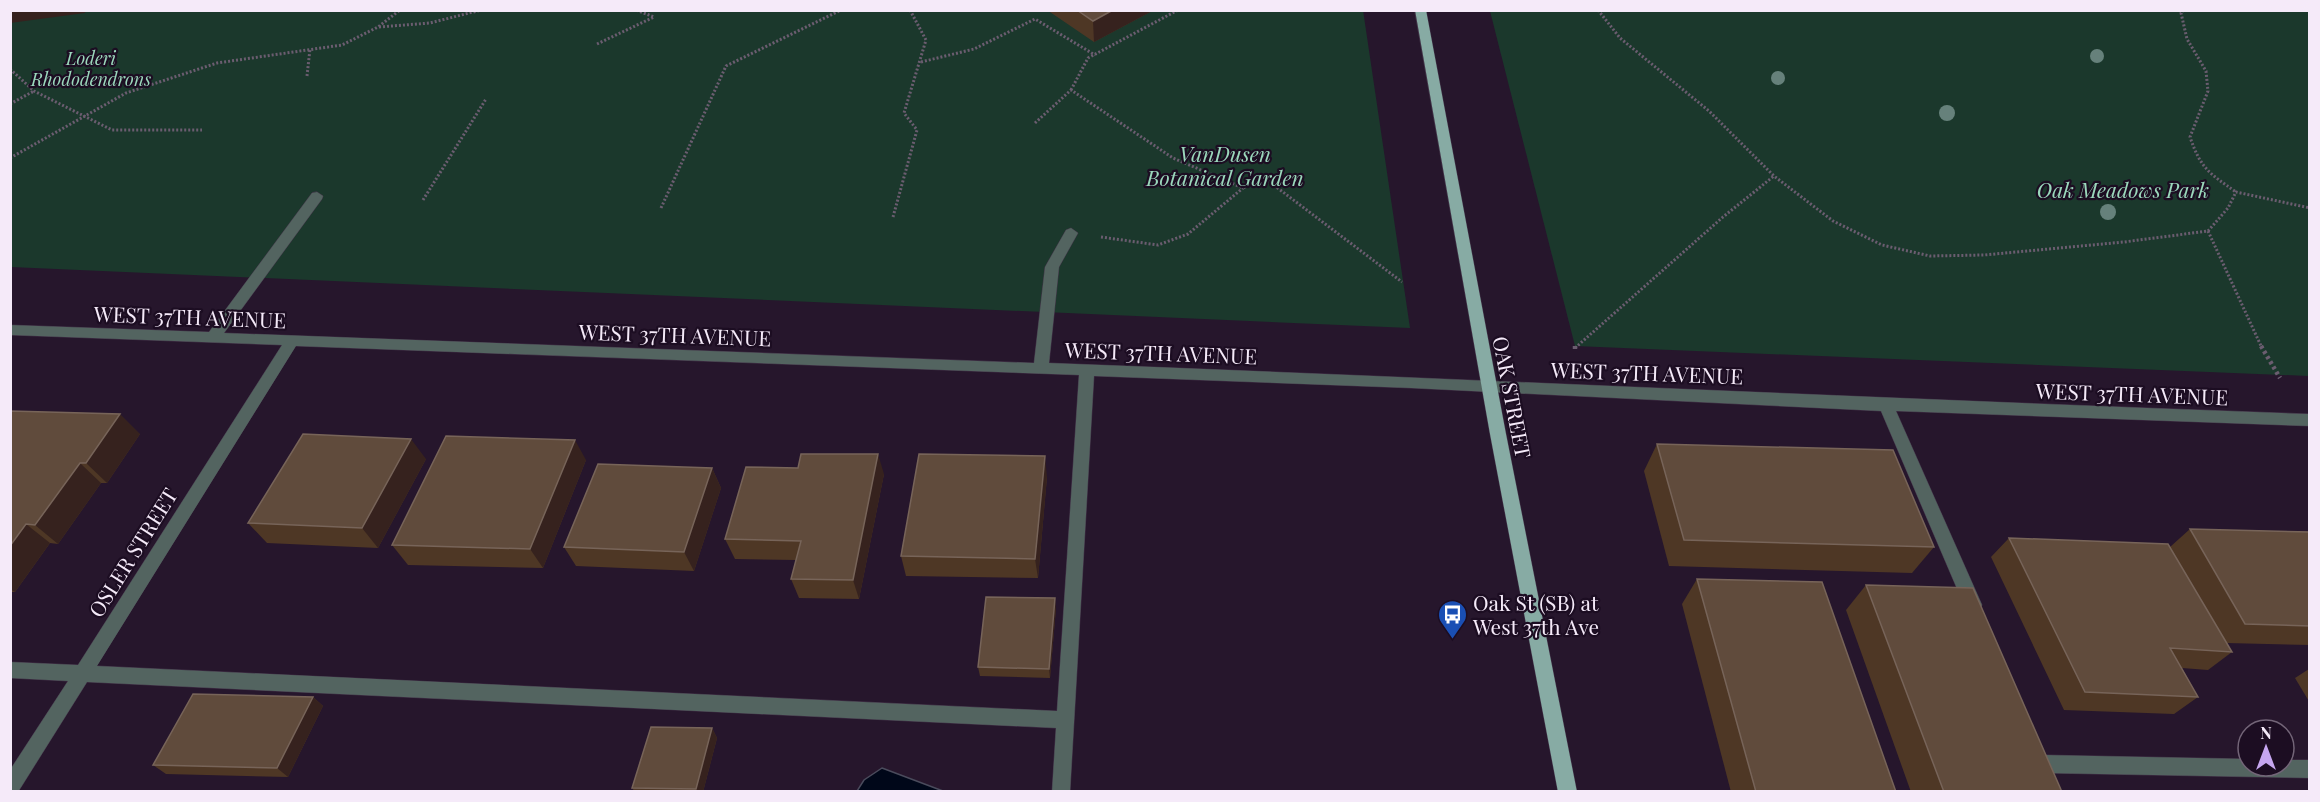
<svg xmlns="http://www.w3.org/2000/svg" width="2320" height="802" font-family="'Playfair Display',serif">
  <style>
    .green { fill: #1b382c }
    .water { fill: #000719; stroke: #4a4b5c; stroke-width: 1.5 }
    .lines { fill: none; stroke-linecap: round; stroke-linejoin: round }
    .minor-casing { stroke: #433449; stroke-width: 1 }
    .major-casing { stroke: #433449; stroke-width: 1 }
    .path-far1 { stroke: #6b5d70; stroke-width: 3; stroke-dasharray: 2 2; stroke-linecap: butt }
    .path { stroke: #6b5d70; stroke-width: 4.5; stroke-dasharray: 3 3; stroke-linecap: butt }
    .minor { fill: #536460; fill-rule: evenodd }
    .major { fill: #87aba4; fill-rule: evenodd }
    .tree { fill: #66817b }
    .wall { fill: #4e3725 }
    .shaded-wall { fill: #36221e }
    .building { fill: #604b3c; stroke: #776459; stroke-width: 1.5 }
    .labels { text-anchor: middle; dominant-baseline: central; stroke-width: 4.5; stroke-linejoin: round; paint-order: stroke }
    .far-park-label { font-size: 18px; font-style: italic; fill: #9bd8bc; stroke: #1c0d22 }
    .park-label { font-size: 21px; font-style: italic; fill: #9bd8bc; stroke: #1c0d22 }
    .street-label { font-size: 21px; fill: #f5eaf9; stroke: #1c0d22 }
    .poi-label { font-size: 21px; fill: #f5eaf9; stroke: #1c0d22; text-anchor: start }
  </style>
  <rect width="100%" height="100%" fill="#26162c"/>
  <g class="green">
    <path d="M1363,10l47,318 -1399,-61v-256z"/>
    <path d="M1490,11h819v365l-734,-30z"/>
  </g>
  <path class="water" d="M882,768l61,23h-86l7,-11z"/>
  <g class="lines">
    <defs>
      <g id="minor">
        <path d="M317,192l6,4 -1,3 -98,134 810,30 11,-96 21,-37 5,-2 7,5 -19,34 -10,96c420,16 840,36 1261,51v12l-414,-15 86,194 -3,5 -6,2 -6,-2 -3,-5 -83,-194 -470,-23 -317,-12 -24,416h-18l4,-64 -969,-46 -69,110h-8v-22l58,-89 -58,-3v-16l68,3 204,-320 -272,-10v-10l199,7 103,-139zM296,346l783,29 -22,336 -960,-45z"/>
        <path d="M2044,755l204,4v7h36v-6h26v18l-266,-5 -7,-3 -2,-6 2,-6z"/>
      </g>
      <path id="major" d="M1415,10h11l80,424 71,358h-19l-68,-358z"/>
    </defs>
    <use href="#minor" class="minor-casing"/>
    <use href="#major" class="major-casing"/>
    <g class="path-far1">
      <path d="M1598,10l22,28 89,73 65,65 59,45 49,24 48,11 54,-1 140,-13 84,-11 20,-23 8,-16 74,16"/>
      <path d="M2184,10l-3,3 6,26 19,32 2,20 -18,46c11,32 19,36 46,55"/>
      <path d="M379,27l51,-4 51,-13"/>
      <path d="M597,44l57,-27 -18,-7"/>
      <path d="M921,62l53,-13 61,-30 60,36"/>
      <path d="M10,69l24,22 78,39h90"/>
      <path d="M307,76l3,-27"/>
      <path d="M1071,90l17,-32 90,-48"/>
      <path d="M10,104l24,-13"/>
      <path d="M1035,123l36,-33 102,68 70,30 20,-11 139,105"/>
      <path d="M10,158l116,-65 91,-30 125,-18 36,-18 22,-17"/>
      <path d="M423,200l63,-101"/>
      <path d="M661,208l65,-142 115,-56"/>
      <path d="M893,217l24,-87 -13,-17 22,-73 -16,-30"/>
      <path d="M2208,231l54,117"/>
      <path d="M1101,237l57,8 30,-11 55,-46"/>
      <path d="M1575,348l148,-131 51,-41"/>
    </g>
    <g class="path">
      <path d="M1575,346v5"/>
      <path d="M2261,346l19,32"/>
    </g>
    <use href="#minor" class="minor"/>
    <use href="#major" class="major"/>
  </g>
  <g class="tree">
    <circle cx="2097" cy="56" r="7"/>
    <circle cx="1778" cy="78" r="7"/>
    <circle cx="1947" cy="113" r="8"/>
    <circle cx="2108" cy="212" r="8"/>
  </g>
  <g class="wall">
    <path d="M1047,10h107l-60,32z"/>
    <path d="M10,411l130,23 -33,49h-6l-43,61 -8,-1 -35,49h-5z"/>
    <path d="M1657,444l277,103 -22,26 -243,-7 -25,-95z"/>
    <path d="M426,459l-48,89 -111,-5 -19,-20z"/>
    <path d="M586,460l-43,108 -135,-3 -16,-20z"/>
    <path d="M712,468l9,20 -27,83 -118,-5 -12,-19z"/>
    <path d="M884,474l-25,125 -60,-1 -8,-19 5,-19 -61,-1 -10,-20z"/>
    <path d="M1047,477l-9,101 -132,-2 -5,-20z"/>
    <path d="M2190,529l120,3v113l-84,-2 6,9 -24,18 -26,-2 16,29 -24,17 -110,-4 -73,-153 18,-19 161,9z"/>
    <path d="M1697,579l199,213h-165l-49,-188z"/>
    <path d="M1866,585l196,207h-151l-65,-182z"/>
    <path d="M1056,608l-6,70 -70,-2 -2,-9z"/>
    <path d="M2309,669h1v34l-15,-25z"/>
    <path d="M313,697l10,9 -35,71 -122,-3 -13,-9z"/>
    <path d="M712,728l5,10 -14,54h-68l-3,-4z"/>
  </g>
  <g class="shaded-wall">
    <path d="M10,10h76l-1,3 -75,10z"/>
    <path d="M1113,10h41l-60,32 -1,-21z"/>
    <path d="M120,414l20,20 -33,49 -21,-20z"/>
    <path d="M411,439l15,20 -48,89 -16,-20z"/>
    <path d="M575,440l11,20 -43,108 -13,-19z"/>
    <path d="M878,454l6,20 -25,125 -6,-19z"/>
    <path d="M1045,456l2,21 -9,101 -3,-19z"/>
    <path d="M80,463l21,20 -43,61 -23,-19z"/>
    <path d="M712,468l9,20 -27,83 -10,-19z"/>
    <path d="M26,524l24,19 -35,49 -5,-3v-43z"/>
    <path d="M1055,598l1,10 -6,70 -1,-9z"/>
    <path d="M313,697l10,9 -35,71 -11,-9z"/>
    <path d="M712,728l5,10 -14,54h-6l-1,-3z"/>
  </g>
  <g class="building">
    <path d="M1077,10h36l-20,11z"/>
    <path d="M10,411l110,3 -34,49h-6l-45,62 -9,-1 -16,22z"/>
    <path d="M303,434l108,5 -49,89 -114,-5z"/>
    <path d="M446,436l129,4 -45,109 -138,-4z"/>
    <path d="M1657,444l236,6 41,97 -250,-7z"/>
    <path d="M801,454h77l-25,126 -62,-1 10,-38 -76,-2 21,-72 52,1z"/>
    <path d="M919,454l126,2 -10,103 -134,-3z"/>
    <path d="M598,464l114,4 -28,84 -120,-5z"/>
    <path d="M2190,529l120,3v94l-65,-2z"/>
    <path d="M2009,538l159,6 64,108 -62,-4 28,49 -113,-5z"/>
    <path d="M1697,579l125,3 74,210h-140z"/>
    <path d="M1866,585l107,3 89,204h-118z"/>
    <path d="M986,597l69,1 -6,71 -71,-2z"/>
    <path d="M193,694l120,3 -36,71 -124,-3z"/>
    <path d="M651,727l61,1 -16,61 -64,-1z"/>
  </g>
  <defs>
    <symbol id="bus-pin" viewBox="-11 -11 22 30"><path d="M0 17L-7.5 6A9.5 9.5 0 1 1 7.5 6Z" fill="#1a4fb4" stroke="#1c0d22"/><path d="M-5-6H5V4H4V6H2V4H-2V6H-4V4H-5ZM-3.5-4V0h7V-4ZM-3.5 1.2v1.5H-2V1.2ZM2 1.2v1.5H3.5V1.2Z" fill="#fff"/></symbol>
  </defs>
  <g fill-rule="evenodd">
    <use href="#bus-pin" x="1436" y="598" width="33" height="45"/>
  </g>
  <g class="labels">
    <g class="far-park-label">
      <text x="91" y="58">Loderi<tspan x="91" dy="21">Rhododendrons</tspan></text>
    </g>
    <g class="park-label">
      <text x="1225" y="153">VanDusen<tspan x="1225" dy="24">Botanical Garden</tspan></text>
      <text x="2123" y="189">Oak Meadows Park</text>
    </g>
    <g class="street-label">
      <text transform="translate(190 316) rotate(2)">WEST 37TH AVENUE</text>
      <text transform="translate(675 334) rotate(2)">WEST 37TH AVENUE</text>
      <text transform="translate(1161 352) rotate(2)">WEST 37TH AVENUE</text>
      <text transform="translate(1647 372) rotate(2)">WEST 37TH AVENUE</text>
      <text transform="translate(2132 393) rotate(2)">WEST 37TH AVENUE</text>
      <text transform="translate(1513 397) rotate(79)">OAK STREET</text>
      <text transform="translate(132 552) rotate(-58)">OSLER STREET</text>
    </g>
    <g class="poi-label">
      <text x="1473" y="602">Oak St (SB) at<tspan x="1473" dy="24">West 37th Ave</tspan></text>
    </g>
  </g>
  <rect width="2320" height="802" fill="none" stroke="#f5eaf9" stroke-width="24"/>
  <g transform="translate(2266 748)"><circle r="28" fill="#1c0d22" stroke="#736578" stroke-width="1.5"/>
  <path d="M0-4.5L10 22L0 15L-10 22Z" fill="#c6a6f0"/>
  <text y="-9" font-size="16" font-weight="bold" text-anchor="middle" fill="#f5eaf9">N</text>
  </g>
</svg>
